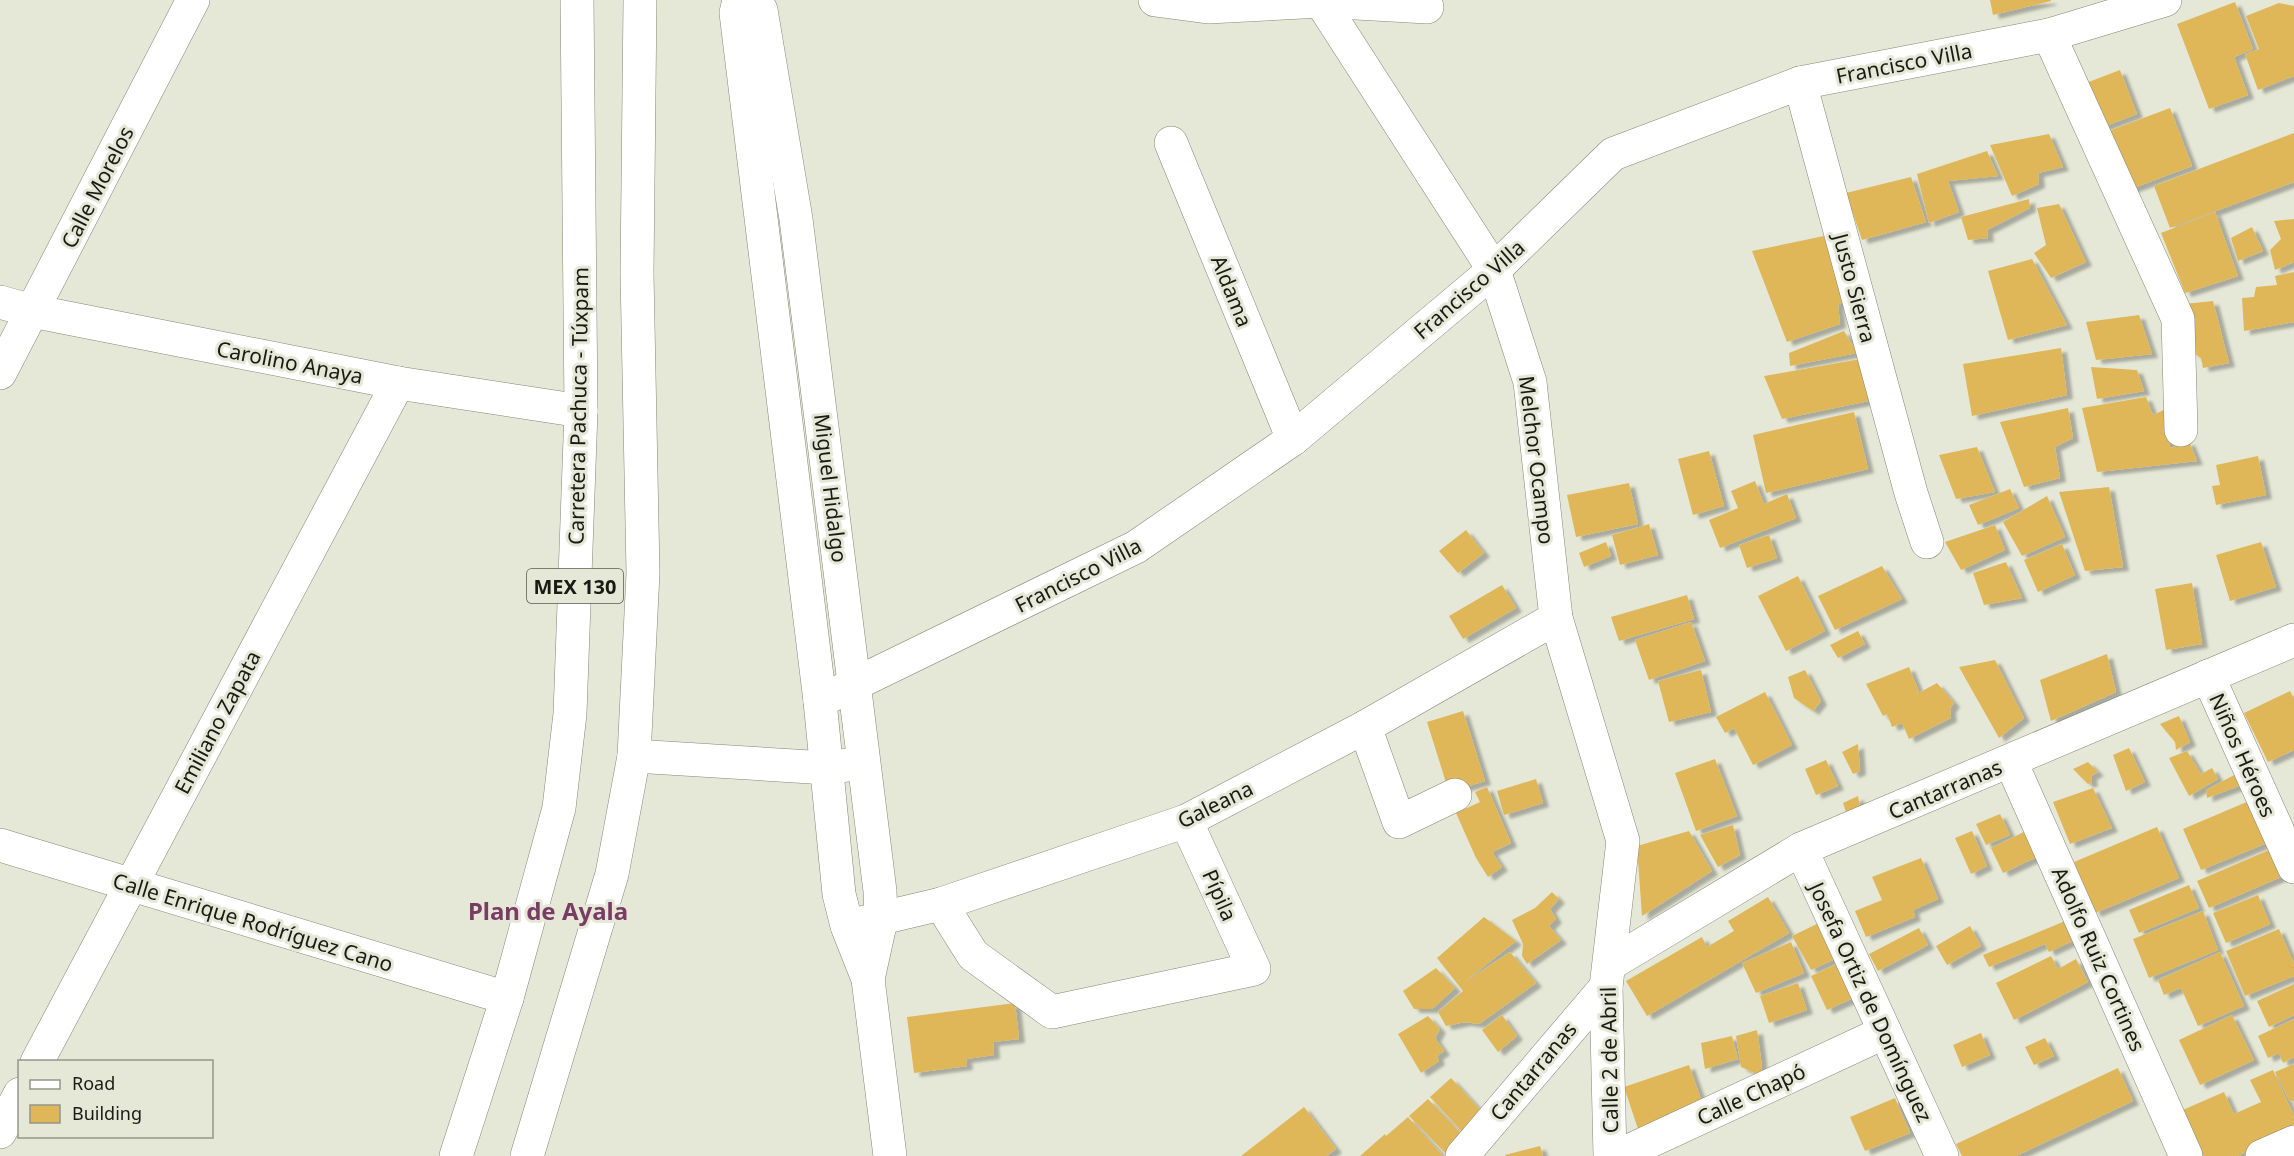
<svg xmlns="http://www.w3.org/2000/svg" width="2294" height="1156" font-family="'Noto Sans',sans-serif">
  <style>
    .building { fill: #dfb758; filter: url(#shadow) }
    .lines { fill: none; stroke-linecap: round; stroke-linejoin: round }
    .minor-casing { stroke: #848676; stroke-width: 34 }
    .primary-casing { stroke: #848676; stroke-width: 34 }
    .minor { stroke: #fff; stroke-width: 33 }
    .primary { stroke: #fff; stroke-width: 33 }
    .labels { text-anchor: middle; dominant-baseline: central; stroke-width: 6; stroke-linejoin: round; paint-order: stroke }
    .shield { fill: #e6e8d7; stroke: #56584e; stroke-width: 1.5 }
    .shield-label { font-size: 20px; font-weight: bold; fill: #191a14 }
    .street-label { font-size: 21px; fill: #191a14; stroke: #e6e8d7 }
    .quarter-label { font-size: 24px; font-weight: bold; fill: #783c65; stroke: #e6e8d7 }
  </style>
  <defs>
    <filter id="shadow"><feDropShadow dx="6" dy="4" stdDeviation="1.5" flood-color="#0004"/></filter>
  </defs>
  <rect width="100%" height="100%" fill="#e6e8d7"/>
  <g class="building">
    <path d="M1990,0h61v1l-58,14z"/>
    <path d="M2235,2l18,47 -19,8 14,38 -39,14 -32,-85z"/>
    <path d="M2279,3l15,3v70l-36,14 -13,-36 14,-5 -13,-33z"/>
    <path d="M2120,70l17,44 -34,13 -17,-44z"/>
    <path d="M2170,108l22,58 -64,24 -22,-58z"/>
    <path d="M2294,133v49l-124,46 -16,-42z"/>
    <path d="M2049,134l14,33 -25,6 1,11 -27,12 -22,-51z"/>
    <path d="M1987,151l11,25 -50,5 11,31 -30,11 -12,-49z"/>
    <path d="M1911,177l15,45 -64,18 -16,-47z"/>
    <path d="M2029,199l1,9 -43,22 1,8 -20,2 -7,-23z"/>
    <path d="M2059,204l27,58 -35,16 -17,-25 12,-8 -9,-37z"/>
    <path d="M2215,212l23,64 -53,17 -24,-60z"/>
    <path d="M2294,219v43l-19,8 -5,-20 11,-11 -7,-18z"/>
    <path d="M2252,227l11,24 -25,10 -7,-23z"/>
    <path d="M1824,236l19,65 -5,4 2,19 -53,18 -35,-91z"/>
    <path d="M2032,259l35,66 -59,15 -20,-69z"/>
    <path d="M2294,272v50l-50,9 -2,-33 12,-1 2,-10 21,-2 -2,-9z"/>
    <path d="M2213,301l16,62 -26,5 -2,-10 -9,-6 -8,-48z"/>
    <path d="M2139,315l13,39 -56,6 -10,-38z"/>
    <path d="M1844,331l13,22 -67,13 -1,-13z"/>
    <path d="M2061,348l6,47 -95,21 -9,-52z"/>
    <path d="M1866,358l12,41 -96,20 -18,-43z"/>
    <path d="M2091,367l46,3 7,21 -47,8z"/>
    <path d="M2146,397l7,18 15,-7 2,40 19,-7 8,20 -100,11 -15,-64z"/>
    <path d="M2068,408l5,30 -18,9 5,31 -36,9 -24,-65z"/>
    <path d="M1854,412l14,57 -102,24 -13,-58z"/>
    <path d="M1977,447l18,45 -39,7 -17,-44z"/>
    <path d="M1709,451l15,55 -31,9 -15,-56z"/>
    <path d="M2258,456l8,39 -50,10 -4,-19 8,-1 -4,-20z"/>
    <path d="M1755,481l9,23 23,-10 9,24 -76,30 -11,-28 29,-12 -7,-17z"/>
    <path d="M1629,483l9,41 -62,13 -9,-42z"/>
    <path d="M2109,487l14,80 -38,4 -26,-79z"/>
    <path d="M2010,489l9,19 -41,17 -9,-20z"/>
    <path d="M2047,496l18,41 -43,19 -19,-34z"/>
    <path d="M1649,524l9,31 -38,10 -8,-30z"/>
    <path d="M1995,525l10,25 -44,20 -16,-28z"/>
    <path d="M1466,530l18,23 -26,20 -19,-22z"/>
    <path d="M1769,535l8,23 -30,10 -8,-23z"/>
    <path d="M1606,542l5,14 -27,11 -5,-14z"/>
    <path d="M2261,542l15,45 -46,14 -14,-46z"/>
    <path d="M2062,544l13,31 -37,17 -14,-32z"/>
    <path d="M2006,562l16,36 -38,7 -11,-32z"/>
    <path d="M1882,566l20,33 -67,31 -17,-34z"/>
    <path d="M1798,576l27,55 -39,20 -28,-55z"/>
    <path d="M2192,583l10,61 -36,6 -11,-61z"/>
    <path d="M1502,585l14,23 -53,31 -14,-23z"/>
    <path d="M1687,595l7,24 -75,22 -8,-24z"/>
    <path d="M1691,622l14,39 -56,19 -14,-40z"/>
    <path d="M1858,631l7,13 -27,14 -8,-13z"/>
    <path d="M2107,654l9,38 -65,29 -11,-41z"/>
    <path d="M1995,660l29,58 -25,20 -40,-71z"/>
    <path d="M1909,667l10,25 -6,4 24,-13 17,20 -4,6 1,9 -42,21 -7,-16 -10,4 -5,-13 -4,2 -17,-32z"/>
    <path d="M1701,670l10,42 -42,10 -11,-41z"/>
    <path d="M1805,670l16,31 -8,10 -19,-13 -6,-21z"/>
    <path d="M2290,691l4,8v51l-26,12 -24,-49z"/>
    <path d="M1765,692l27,53 -39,20 -19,-37 -9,5 -9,-16z"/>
    <path d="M1463,711l22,70 -36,11 -22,-70z"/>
    <path d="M2179,716l11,26 -14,8 -1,-8 -15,-18z"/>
    <path d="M1858,744l2,27 -7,3 -11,-22z"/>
    <path d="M2129,748l16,34 -19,9 -13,-36z"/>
    <path d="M2187,751l14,23 11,-6 6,11 -29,17 -20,-38z"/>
    <path d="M1715,759l22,57 -41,15 -21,-58z"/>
    <path d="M1826,760l12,26 -22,9 -11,-26z"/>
    <path d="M2088,762l10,10 -7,4 1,6 -4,2 -15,-15z"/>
    <path d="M2236,774l8,10 -37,14 -1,-8z"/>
    <path d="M1536,779l7,24 -39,12 -7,-24z"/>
    <path d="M1487,787l24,56 -19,9 10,15 -14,10 -12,-19 -20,-45 24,-11 -5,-10z"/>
    <path d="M2093,788l19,40 -42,16 -17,-42z"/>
    <path d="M1858,796l3,18 -13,4 -5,-15z"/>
    <path d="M2249,801l18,42 -66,27 -18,-41z"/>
    <path d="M2000,814l10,21 -24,10 -10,-21z"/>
    <path d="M1733,825l7,30 -22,12 -18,-32z"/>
    <path d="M2157,827l22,51 -84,35 -21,-51z"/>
    <path d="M2032,828l13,25 -42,20 -12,-25z"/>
    <path d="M1689,831l23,40 -70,45 -5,-70z"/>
    <path d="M1972,831l15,35 -16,8 -16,-36z"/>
    <path d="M2269,850l12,27 -72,31 -12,-27z"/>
    <path d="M1921,858l17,41 -25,11 2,7 -49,20 -11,-26 27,-11 -10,-23z"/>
    <path d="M2189,885l10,23 -60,25 -10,-23z"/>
    <path d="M1552,892l7,7 -9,10 6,10 -7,7 12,14 -34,24 -5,-8 1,-12 -11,-24 23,-12z"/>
    <path d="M2258,895l12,29 -44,19 -13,-30z"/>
    <path d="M1768,897l21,36 -142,83 -21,-35 76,-44 5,10 27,-16 -6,-10z"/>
    <path d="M2203,911l15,39 -69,28 -16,-39z"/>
    <path d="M1484,917l32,24 -53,42 47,-31 26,31 -57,41 -14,-2 -19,4 -8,-14 25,-21 -26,-33z"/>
    <path d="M1827,919l17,36 -33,15 -19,-34z"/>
    <path d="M2070,919l9,19 -30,14 -4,-8 -56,23 -6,-12z"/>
    <path d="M1970,926l11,20 -34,19 -11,-19z"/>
    <path d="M1919,928l9,17 -50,26 -9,-17z"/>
    <path d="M2279,929l15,35v12l-49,20 -19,-45z"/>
    <path d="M1791,942l13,31 -48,20 -14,-30z"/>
    <path d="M2220,952l24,54 -46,20 -17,-38 -17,7 -6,-15z"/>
    <path d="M2051,956l7,13 18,-10 12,23 -74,38 -18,-37z"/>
    <path d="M1845,960l17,34 -35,16 -16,-34z"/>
    <path d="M1436,968l19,20 -23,21h-18l-11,-18z"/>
    <path d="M1798,983l9,27 -38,13 -9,-27z"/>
    <path d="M2294,984v31l-25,12 -12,-26z"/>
    <path d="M1015,1003l4,36 -26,3 1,13 -28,4 1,7 -53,7 -7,-56z"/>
    <path d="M1502,1015l15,21 -19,16 -16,-22z"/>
    <path d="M2232,1015l22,45 -54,25 -21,-45z"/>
    <path d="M1428,1016l12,13 -5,9 9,13 -7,5 2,5 -18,12 -23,-39z"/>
    <path d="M2294,1019v38l-11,6 -4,-10 -11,5 -10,-22z"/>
    <path d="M1757,1030l4,29 1,17 -21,-9 -5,-31z"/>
    <path d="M1981,1033l9,22 -28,12 -9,-22z"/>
    <path d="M1732,1036l6,23 -33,10 -4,-26z"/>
    <path d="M2045,1038l9,18 -20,9 -9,-18z"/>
    <path d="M2294,1064v36l-4,2 -15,-30z"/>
    <path d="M1689,1065l15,43 -66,21 -14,-42z"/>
    <path d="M2118,1068l15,33 -117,55h-54l-6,-12z"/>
    <path d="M2273,1070l21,46v14l-57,26h-38l-21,-44 46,-20 10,22 27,-12 -11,-22z"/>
    <path d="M1451,1078l33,36 -21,19 -33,-36z"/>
    <path d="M1895,1098l15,35 -45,18 -15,-34z"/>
    <path d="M1428,1099l38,40 -18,17 -39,-40z"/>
    <path d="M1304,1107l32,42 -10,7h-85z"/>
    <path d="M1408,1117l35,39h-83l25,-22 1,2z"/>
    <path d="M1540,1146l3,10h-38v-1z"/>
  </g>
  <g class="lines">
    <defs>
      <g id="minor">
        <path d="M739,0l-3,13 84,688 19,193 8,32 21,53 22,177"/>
        <path d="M752,0l9,10 35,209 84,672 1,29 -13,59"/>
        <path d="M1155,0l53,7 113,-6 106,6"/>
        <path d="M1320,0l174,270 36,112 26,236 67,223 -17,146 4,169"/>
        <path d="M2049,35l129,284 3,111"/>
        <path d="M1800,83l111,410 16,49"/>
        <path d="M1171,143l122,296"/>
        <path d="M0,302l32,9 366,72 183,28"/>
        <path d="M0,373l193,-373"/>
        <path d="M2208,676l86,191"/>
        <path d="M820,701l316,-154 157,-108 201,-169 119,-116 187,-71 249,-48 116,-35"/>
        <path d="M1365,727l34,95 56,-27"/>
        <path d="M634,756l193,12 21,-3"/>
        <path d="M2011,762l175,394"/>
        <path d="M0,845l507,153"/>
        <path d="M1801,849l141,307"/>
        <path d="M941,904l32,51 79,57 202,-43 -68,-148"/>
        <path d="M861,923l80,-19 245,-83 179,-94 191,-109"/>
        <path d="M1610,964l191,-115 493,-209"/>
        <path d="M37,1062l361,-679"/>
        <path d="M0,1132l20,-38"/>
        <path d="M1462,1156l144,-169"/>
        <path d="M1618,1156l267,-124"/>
        <path d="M2262,1156l32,-14"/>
      </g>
      <g id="primary">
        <path d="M456,1156l51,-158 52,-190 11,-94 11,-303 -4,-411"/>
        <path d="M527,1156l85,-282 22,-118 9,-183 -6,-300 3,-273"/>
      </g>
    </defs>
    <use href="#minor" class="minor-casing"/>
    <use href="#primary" class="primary-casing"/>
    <use href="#minor" class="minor"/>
    <use href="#primary" class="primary"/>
  </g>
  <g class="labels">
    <rect class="shield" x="527" y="569" width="96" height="34" rx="4.5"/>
    <g class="shield-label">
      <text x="575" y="586">MEX 130</text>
    </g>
    <g class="street-label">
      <text transform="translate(1904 63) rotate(-11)">Francisco Villa</text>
      <text transform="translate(97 187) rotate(-63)">Calle Morelos</text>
      <text transform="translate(1855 288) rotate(75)">Justo Sierra</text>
      <text transform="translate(1469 289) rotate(-41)">Francisco Villa</text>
      <text transform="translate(1232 291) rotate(68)">Aldama</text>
      <text transform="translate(290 362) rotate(11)">Carolino Anaya</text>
      <text transform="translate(578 406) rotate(-89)">Carretera Pachuca - Túxpam</text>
      <text transform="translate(1537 460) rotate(83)">Melchor Ocampo</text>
      <text transform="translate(831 488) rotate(83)">Miguel Hidalgo</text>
      <text transform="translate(1078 575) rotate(-27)">Francisco Villa</text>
      <text transform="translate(217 722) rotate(-62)">Emiliano Zapata</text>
      <text transform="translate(2243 755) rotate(66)">Niños Héroes</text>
      <text transform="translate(1945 789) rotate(-23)">Cantarranas</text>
      <text transform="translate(1215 804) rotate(-26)">Galeana</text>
      <text transform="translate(1220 895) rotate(66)">Pípila</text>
      <text transform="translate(253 922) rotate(17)">Calle Enrique Rodríguez Cano</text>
      <text transform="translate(2099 959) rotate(66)">Adolfo Ruiz Cortines</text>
      <text transform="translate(1871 1002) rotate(65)">Josefa Ortiz de Domínguez</text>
      <text transform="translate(1609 1060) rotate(-91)">Calle 2 de Abril</text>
      <text transform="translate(1533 1071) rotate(-50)">Cantarranas</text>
      <text transform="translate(1751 1094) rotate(-25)">Calle Chapó</text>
    </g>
    <g class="quarter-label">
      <text x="548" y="910">Plan de Ayala</text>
    </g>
  </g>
  <rect x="18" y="1060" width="195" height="78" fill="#e6e8d7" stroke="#949689" stroke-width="1.5"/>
  <rect x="30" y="1080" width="30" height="9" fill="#ffffff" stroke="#949689" stroke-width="1.5"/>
  <text x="72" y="1090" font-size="18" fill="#191a14">Road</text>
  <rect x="30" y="1105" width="30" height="18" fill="#dfb758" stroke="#949689" stroke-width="1.5"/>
  <text x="72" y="1120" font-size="18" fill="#191a14">Building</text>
</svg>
